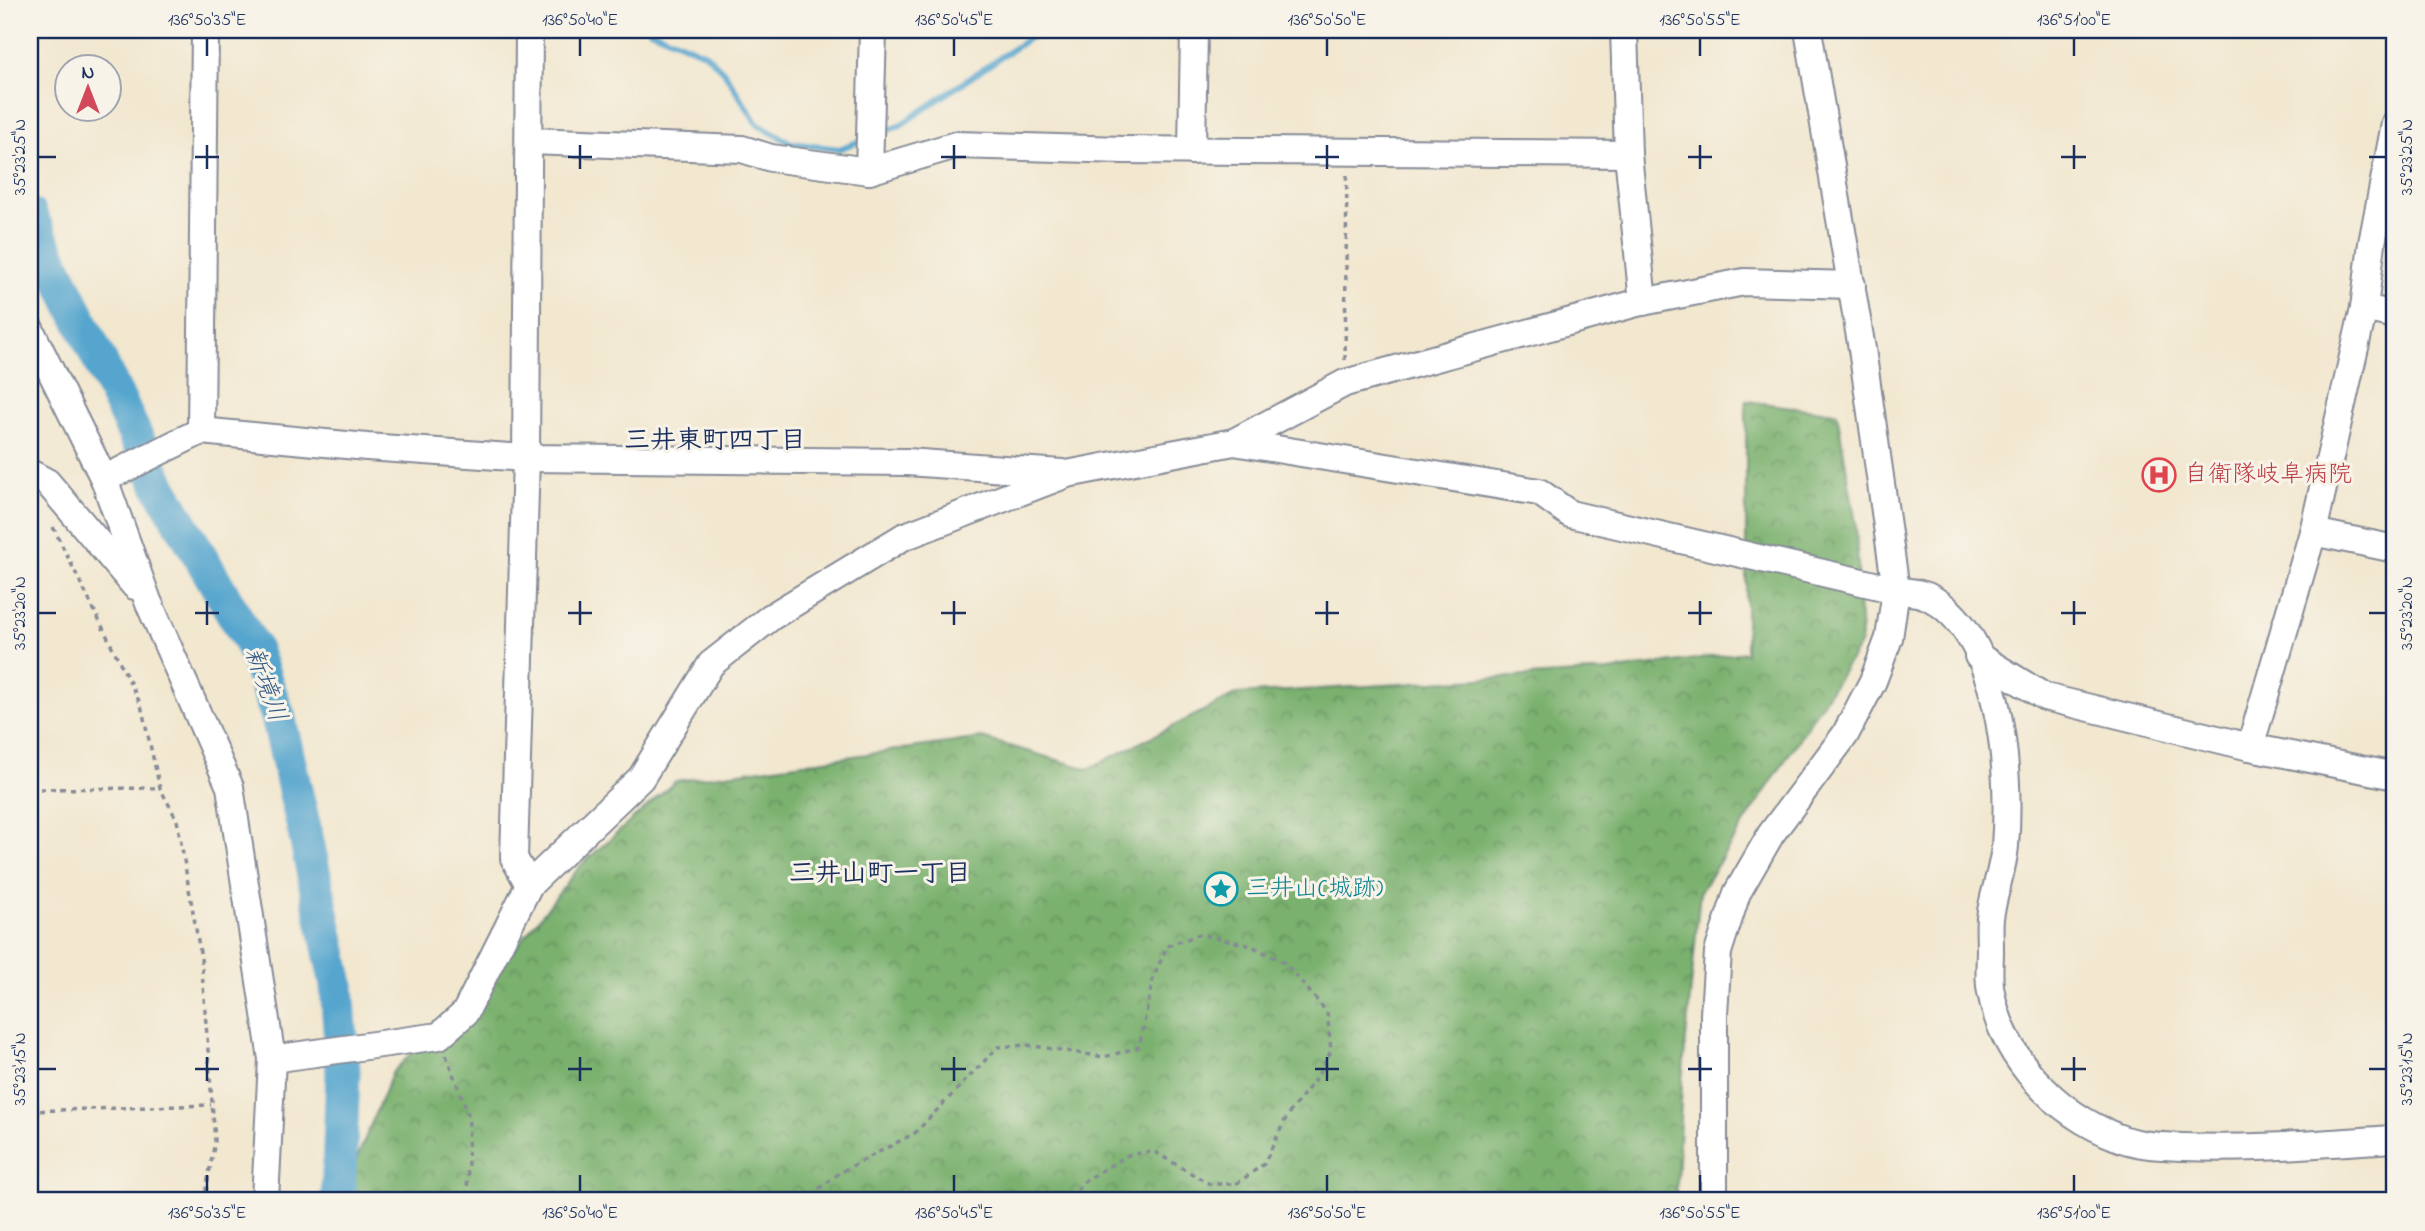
<svg xmlns="http://www.w3.org/2000/svg" width="2425" height="1231" font-family="'Indie Flower','Klee One',sans-serif">
  <style>
    .forest { fill: url(#forest-crowns); stroke: #4a7066; stroke-width: 2 }
    .lines { fill: none; stroke-linecap: round; stroke-linejoin: round }
    .stream { stroke: #54a5ce; stroke-width: 6 }
    .river { stroke: #54a5ce; stroke-width: 35 }
    .minor-casing { stroke: #868b96; stroke-width: 30 }
    .path { stroke: #868b96; stroke-width: 3.5; stroke-dasharray: 5 5; stroke-linecap: butt }
    .minor { stroke: #fff; stroke-width: 26 }
    .ticks { fill: none; stroke: #1b2f5e; stroke-width: 2.5 }
    .labels { text-anchor: middle; dominant-baseline: central; stroke-width: 6; stroke-linejoin: round; paint-order: stroke }
    .health-label { font-size: 24px; fill: #be3a42; stroke: #f7f3e8; text-anchor: start }
    .culture-label { font-size: 24px; fill: #0d838f; stroke: #f7f3e8; text-anchor: start }
    .neighbourhood-label { font-size: 26px; font-weight: bold; fill: #1b2f5e; stroke: #f7f3e8 }
    .water-label { font-size: 26px; font-style: italic; fill: #2f5885; stroke: #f7f3e8 }
    .neatline { fill: none; stroke: #1b2f5e; stroke-width: 2.5 }
    .ticks-label { font-size: 18px; text-anchor: middle; fill: #1b2f5e }
  </style>
  <defs>
    <pattern id="forest-crowns" width="20" height="18" patternUnits="userSpaceOnUse" patternTransform="scale(1.75)"><rect width="20" height="18" fill="#7ab16e"/><path d="M2 6a3 3 0 1 1 6 0M12 15a3 3 0 1 1 6 0" fill="none" stroke="#63905e"/></pattern>
  </defs>
  <rect width="100%" height="100%" fill="#f7f3e8"/>
  <filter id="ink" filterUnits="userSpaceOnUse"><feTurbulence type="fractalNoise" baseFrequency=".0143" numOctaves="2"/><feDisplacementMap in="SourceGraphic" scale="14" xChannelSelector="R" yChannelSelector="G"/><feConvolveMatrix kernelMatrix="1 2 1 2 8 2 1 2 1" color-interpolation-filters="sRGB"/></filter>
  <filter id="wash" filterUnits="userSpaceOnUse"><feTurbulence type="fractalNoise" baseFrequency=".00686" numOctaves="4" result="noise"/><feDisplacementMap in="SourceGraphic" scale="28" xChannelSelector="R" yChannelSelector="G"/><feGaussianBlur stdDeviation="1.57" result="paint"/><feColorMatrix in="noise" values="0 0 0 0 0 0 0 0 0 0 0 0 0 0 0 0 0 1.4 0 .05"/><feComposite in="paint" operator="in"/></filter>
  <g filter="url(#wash)">
    <rect width="100%" height="100%" fill="#f2e7cf"/>
    <path class="forest" d="M1746,401l91,12 19,111 5,119 -161,249 -18,189 -6,120h-1328v-21l44,-107 125,-127 64,-81 95,-84 306,-43 106,31 149,-75 372,-23 137,-19z"/>
    <g class="lines">
      <g class="stream">
        <path d="M650,30l56,24 18,18 34,53 33,18 48,6 26,-10"/>
        <path d="M878,134l21,-8 142,-96"/>
      </g>
      <path class="river" d="M30,215l131,274 92,158 25,69 28,121 31,148 6,86 -5,130"/>
    </g>
  </g>
  <g filter="url(#ink)">
    <g class="lines">
      <defs>
        <g id="minor">
          <path d="M1624,30l4,124 15,148"/>
          <path d="M530,141l212,8 29,9 98,13 87,-26 167,5 505,4"/>
          <path d="M1192,151l2,-121"/>
          <path d="M869,171l4,-141"/>
          <path d="M2364,308l31,7"/>
          <path d="M30,329l74,150 44,122 82,186 42,272 -7,142"/>
          <path d="M201,431l4,-401"/>
          <path d="M1234,442l305,50 31,22 326,76c10,2 22,2 31,6 75,37 84,177 78,250 -2,24 -12,48 -15,72 -1,10 0,22 0,32 0,14 -2,29 1,42 12,66 64,121 126,145 21,9 45,9 67,10 70,3 141,-4 211,-8"/>
          <path d="M30,473l17,9 88,104"/>
          <path d="M104,479l97,-48 166,16 159,11 381,4 155,11"/>
          <path d="M2313,532l82,17"/>
          <path d="M1978,656l67,41 205,50 145,29"/>
          <path d="M2250,747l63,-215 51,-224 8,-65 23,-119"/>
          <path d="M529,885l-15,-27 12,-400 3,-428"/>
          <path d="M272,1059l167,-23 26,-23 64,-128 112,-107 70,-114 60,-47 132,-80 164,-63 167,-32 111,-59 292,-80 107,-21 108,3"/>
          <path d="M1714,1201v-187l4,-62 19,-59 34,-59 74,-99 28,-54 16,-43 7,-48 -34,-241 -54,-319"/>
        </g>
      </defs>
      <use href="#minor" class="minor-casing"/>
      <g class="path">
        <path d="M1345,360l2,-188"/>
        <path d="M53,527l88,178 19,83 17,32 24,138 14,183 -11,60"/>
        <path d="M30,789l130,-1"/>
        <path d="M446,1055l23,62 -2,84"/>
        <path d="M30,1111l181,-6"/>
        <path d="M803,1201l38,-29 74,-39 83,-86 29,-2 77,12 35,-10 14,-68 14,-33 33,-12 52,12 33,17 42,49 4,39 -14,26 -30,39 -23,48 -28,20h-26l-57,-33 -25,4 -42,25 -19,21"/>
      </g>
      <use href="#minor" class="minor"/>
    </g>
  </g>
  <path class="ticks" d="M207,38v18M580,38v18M954,38v18M1327,38v18M1700,38v18M2074,38v18M207,145v24M580,145v24M954,145v24M1327,145v24M1700,145v24M2074,145v24M38,157h18M195,157h24M568,157h24M941,157h25M1315,157h24M1688,157h24M2061,157h25M2369,157h17M207,601v24M580,601v24M954,601v24M1327,601v24M1700,601v24M2074,601v24M38,613h18M195,613h24M568,613h24M941,613h25M1315,613h24M1688,613h24M2061,613h25M2369,613h17M207,1057v24M580,1057v24M954,1057v24M1327,1057v24M1700,1057v24M2074,1057v24M38,1069h18M195,1069h24M568,1069h24M941,1069h25M1315,1069h24M1688,1069h24M2061,1069h25M2369,1069h17M207,1175v17M580,1175v17M954,1175v17M1327,1175v17M1700,1175v17M2074,1175v17"/>
  <defs>
    <symbol id="hospital-ring" viewBox="-11 -11 22 22"><circle r="9.5" fill="#f7f3e8" stroke="#e0444e" stroke-width="1.5"/><path d="M-5-5h3v3.5h4V-5h3V5h-3V1.5h-4V5h-3Z" fill="#e0444e"/></symbol>
    <symbol id="sight-ring" viewBox="-11 -11 22 22"><circle r="9.5" fill="#f7f3e8" stroke="#0f9aa8" stroke-width="1.5"/><path d="M0-6L1.8-2.2L6-1.7L2.9 1.2L3.7 5.4L0 3.3L-3.7 5.4L-2.9 1.2L-6-1.7L-1.8-2.2Z" fill="#0f9aa8"/></symbol>
  </defs>
  <g fill-rule="evenodd">
    <use href="#hospital-ring" x="2140" y="456" width="38" height="38"/>
    <use href="#sight-ring" x="1202" y="870" width="38" height="38"/>
  </g>
  <g class="labels">
    <g class="health-label">
      <text x="2184" y="475">自衛隊岐阜病院</text>
    </g>
    <g class="culture-label">
      <text x="1246" y="889">三井山(城跡)</text>
    </g>
    <g class="neighbourhood-label">
      <text x="715" y="442">三井東町四丁目</text>
      <text x="880" y="875">三井山町一丁目</text>
    </g>
    <g class="water-label">
      <text transform="translate(264 685) rotate(70)">新境川</text>
    </g>
  </g>
  <rect width="2425" height="1231" fill="none" stroke="#f7f3e8" stroke-width="77"/>
  <g transform="translate(88 88)"><circle r="33" fill="#f7f3e8" stroke="#9fa5b1" stroke-width="2"/>
  <path d="M0-5L12 26L0 18L-12 26Z" fill="#d1495b"/>
  <text y="-10" font-size="19" font-weight="bold" text-anchor="middle" fill="#1b2f5e">N</text>
  </g>
  <rect x="38" y="38" width="2348" height="1154" class="neatline"/>
  <g class="ticks-label">
    <text x="207" y="25">136°50'35"E</text>
    <text x="580" y="25">136°50'40"E</text>
    <text x="954" y="25">136°50'45"E</text>
    <text x="1327" y="25">136°50'50"E</text>
    <text x="1700" y="25">136°50'55"E</text>
    <text x="2074" y="25">136°51'00"E</text>
    <text transform="translate(19 157) rotate(-90)" y="6">35°23'25"N</text>
    <text transform="translate(2406 157) rotate(-90)" y="6">35°23'25"N</text>
    <text transform="translate(19 613) rotate(-90)" y="6">35°23'20"N</text>
    <text transform="translate(2406 613) rotate(-90)" y="6">35°23'20"N</text>
    <text transform="translate(19 1069) rotate(-90)" y="6">35°23'15"N</text>
    <text transform="translate(2406 1069) rotate(-90)" y="6">35°23'15"N</text>
    <text x="207" y="1218">136°50'35"E</text>
    <text x="580" y="1218">136°50'40"E</text>
    <text x="954" y="1218">136°50'45"E</text>
    <text x="1327" y="1218">136°50'50"E</text>
    <text x="1700" y="1218">136°50'55"E</text>
    <text x="2074" y="1218">136°51'00"E</text>
  </g>
</svg>
